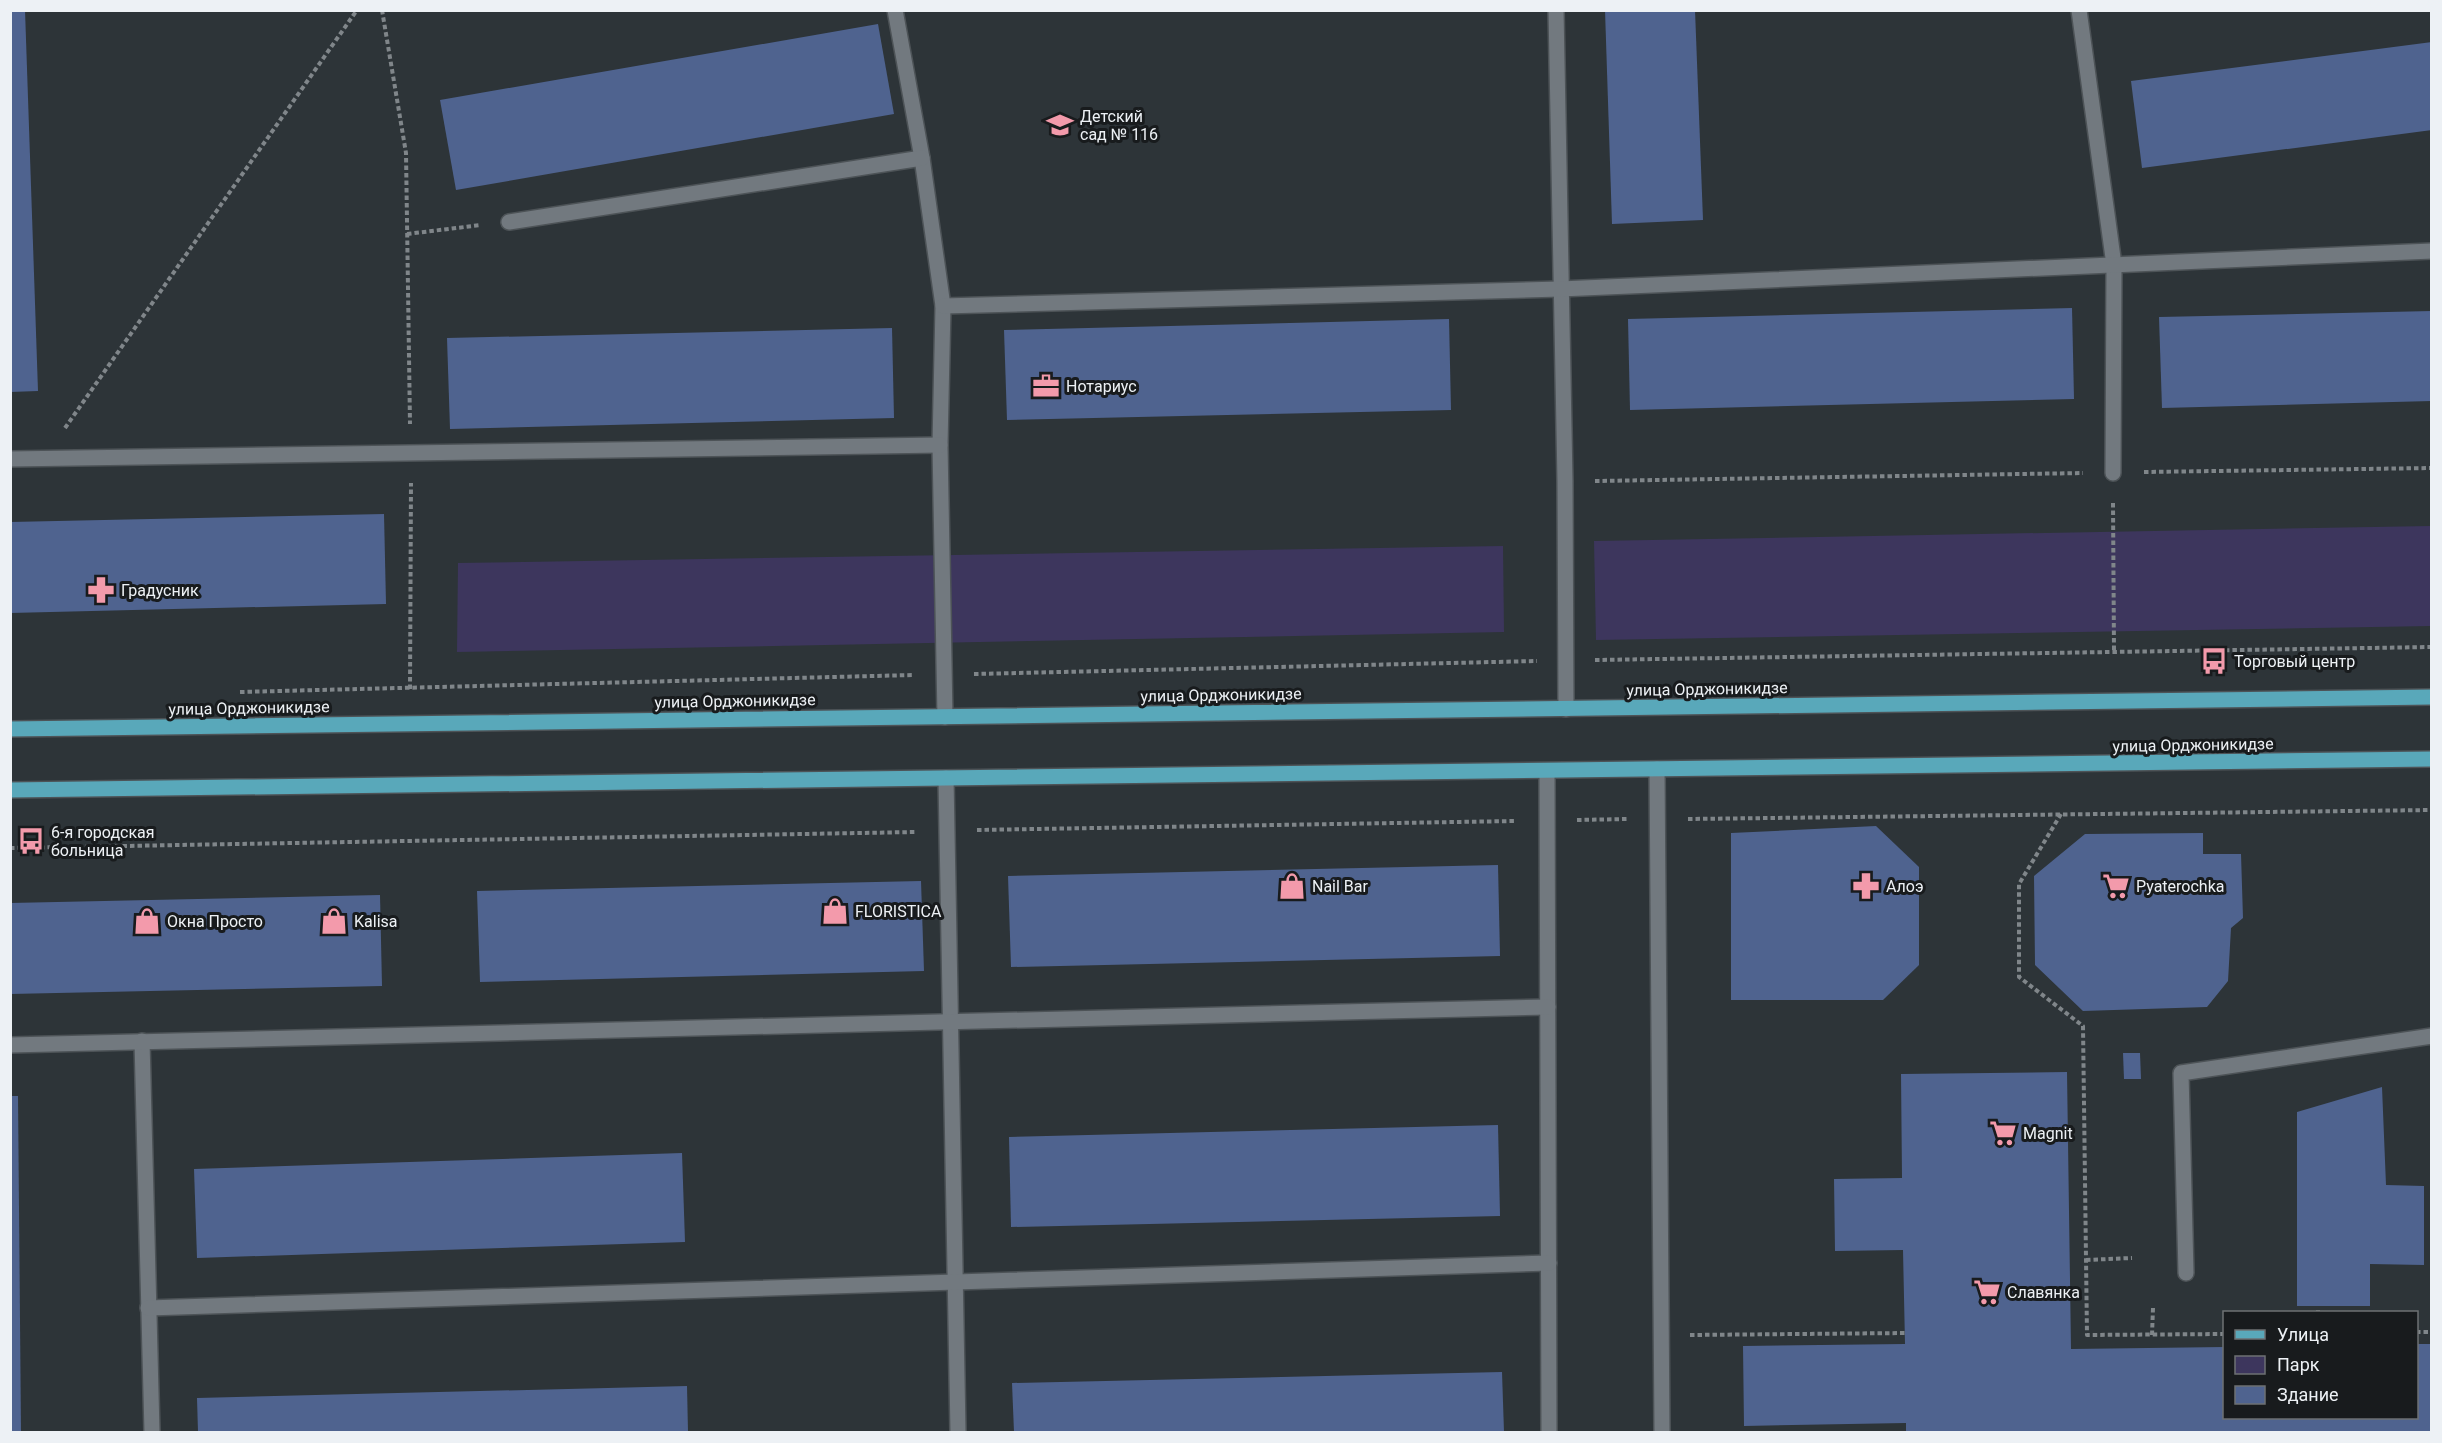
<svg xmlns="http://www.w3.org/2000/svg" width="2442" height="1443" font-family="Roboto,sans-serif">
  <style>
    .green { fill: #3d365d }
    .building { fill: #4f638f }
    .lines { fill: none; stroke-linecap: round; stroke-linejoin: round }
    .service-casing { stroke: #4d5357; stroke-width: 18 }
    .primary-casing { stroke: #4d5357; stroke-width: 18 }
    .path { stroke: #80868a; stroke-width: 4; stroke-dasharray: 4.5 3; stroke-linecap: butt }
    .service { stroke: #72797f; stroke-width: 15 }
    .primary { stroke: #59a8ba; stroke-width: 15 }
    .labels { text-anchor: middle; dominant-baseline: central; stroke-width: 6; stroke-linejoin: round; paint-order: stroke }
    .poi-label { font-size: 16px; fill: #edf1f5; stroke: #181b1d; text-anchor: start }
    .street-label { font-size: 16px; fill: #edf1f5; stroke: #181b1d }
  </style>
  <rect width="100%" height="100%" fill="#2d3438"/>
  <g class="green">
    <path d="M2431,526v100l-835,14 -2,-99z"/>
    <path d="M1503,546l1,86 -1047,20 1,-89z"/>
  </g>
  <g class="building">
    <path d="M10,10h15l13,381 -28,1z"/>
    <path d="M1605,10h90l8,210 -91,4z"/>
    <path d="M878,24l16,90 -438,76 -16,-90z"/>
    <path d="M2432,42v88l-290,38 -11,-87z"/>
    <path d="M2072,308l2,91 -444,11 -2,-91z"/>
    <path d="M2432,311v90l-270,7 -3,-91z"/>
    <path d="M1449,319l2,91 -444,10 -3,-90z"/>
    <path d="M892,328l2,90 -444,11 -3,-91z"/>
    <path d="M384,514l2,90 -376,9v-91z"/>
    <path d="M1876,826l43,41v98l-36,35h-152v-167z"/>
    <path d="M2203,833v21h38l2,64 -12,10 -3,53 -21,26 -124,4 -48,-46 -1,-89 51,-42z"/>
    <path d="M1498,865l2,91 -489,11 -3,-91z"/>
    <path d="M921,881l3,90 -444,11 -3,-91z"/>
    <path d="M380,895l2,91 -372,8v-91z"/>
    <path d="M2123,1053h17l1,26h-17z"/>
    <path d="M2067,1072l4,277 153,-2v71h192v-74h16v87l-526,1v-9l-162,3 -1,-80 162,-2 -2,-94 -68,1 -1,-72 68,-1 -1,-104z"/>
    <path d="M2382,1087l4,98 38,1v79l-54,-1v42h-73v-194z"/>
    <path d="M10,1096h8l3,336h-11z"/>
    <path d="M1498,1125l2,91 -489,11 -2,-90z"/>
    <path d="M682,1153l3,89 -488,16 -3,-89z"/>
    <path d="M1502,1372l2,60h-490l-2,-49z"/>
    <path d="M687,1386l1,46h-490l-1,-34z"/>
  </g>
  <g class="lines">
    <defs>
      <g id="service">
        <path d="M895,10l27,148 21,148 -3,139 5,272"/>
        <path d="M1556,10l9,471 1,228"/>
        <path d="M2079,10l35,255 -1,208"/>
        <path d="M509,222l413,-64"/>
        <path d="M943,306l617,-17 872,-38"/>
        <path d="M10,459l930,-14"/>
        <path d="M1657,769l5,663"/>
        <path d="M1547,771l2,661"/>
        <path d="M946,778l12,654"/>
        <path d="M142,1041l10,391"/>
        <path d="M10,1045l1538,-38"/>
        <path d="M2186,1273l-5,-200 251,-37"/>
        <path d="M148,1308l1401,-45"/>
      </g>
      <g id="primary">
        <path d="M10,729l2422,-32"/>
        <path d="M10,790l2422,-31"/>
      </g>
    </defs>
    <use href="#service" class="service-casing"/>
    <use href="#primary" class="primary-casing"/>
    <g class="path">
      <path d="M382,10l24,143 4,271"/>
      <path d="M407,234l74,-9"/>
      <path d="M65,428l292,-418"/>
      <path d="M2144,472l288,-4"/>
      <path d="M1595,481l488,-8"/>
      <path d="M2113,503l1,149"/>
      <path d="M1595,660l837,-13"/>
      <path d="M974,674l563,-13"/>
      <path d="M410,689l1,-206"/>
      <path d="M240,692l673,-17"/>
      <path d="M2061,814l-42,70v93l64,49 4,309 137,-1"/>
      <path d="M1688,819l744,-9"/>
      <path d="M1577,820l50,-1"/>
      <path d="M977,830l539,-9"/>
      <path d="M10,848l906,-16"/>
      <path d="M2086,1260l46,-2"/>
      <path d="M2318,1310v2"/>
      <path d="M2416,1332h16"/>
      <path d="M1690,1335l216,-2"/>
      <path d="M2152,1335l1,-27"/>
    </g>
    <use href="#service" class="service"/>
    <use href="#primary" class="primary"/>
  </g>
  <defs>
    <symbol id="school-bare" viewBox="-9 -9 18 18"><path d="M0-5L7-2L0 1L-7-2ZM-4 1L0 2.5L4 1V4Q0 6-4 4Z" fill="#f39aab" stroke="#181b1d" stroke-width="2.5" paint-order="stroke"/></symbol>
    <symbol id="office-bare" viewBox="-9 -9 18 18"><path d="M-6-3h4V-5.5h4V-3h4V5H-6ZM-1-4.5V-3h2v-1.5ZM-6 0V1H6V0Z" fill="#f39aab" stroke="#181b1d" stroke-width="2.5" paint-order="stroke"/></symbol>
    <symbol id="pharmacy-bare" viewBox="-9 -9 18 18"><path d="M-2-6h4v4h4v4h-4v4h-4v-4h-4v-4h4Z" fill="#f39aab" stroke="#181b1d" stroke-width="2.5" paint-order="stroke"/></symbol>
    <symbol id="bus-bare" viewBox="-9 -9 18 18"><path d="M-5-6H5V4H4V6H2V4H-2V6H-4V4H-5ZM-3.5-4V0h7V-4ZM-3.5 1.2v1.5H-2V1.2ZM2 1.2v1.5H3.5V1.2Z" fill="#f39aab" stroke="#181b1d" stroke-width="2.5" paint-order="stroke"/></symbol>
    <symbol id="shop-bare" viewBox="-9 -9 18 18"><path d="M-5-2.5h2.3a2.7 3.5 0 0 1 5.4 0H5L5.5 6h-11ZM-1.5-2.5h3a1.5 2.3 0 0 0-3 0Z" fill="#f39aab" stroke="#181b1d" stroke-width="2.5" paint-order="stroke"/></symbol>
    <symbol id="supermarket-bare" viewBox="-9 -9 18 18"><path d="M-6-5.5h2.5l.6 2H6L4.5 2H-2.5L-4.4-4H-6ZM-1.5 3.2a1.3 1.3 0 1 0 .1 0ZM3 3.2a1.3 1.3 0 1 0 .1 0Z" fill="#f39aab" stroke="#181b1d" stroke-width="2.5" paint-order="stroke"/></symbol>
  </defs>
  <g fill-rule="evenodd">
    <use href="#school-bare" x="1041" y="106" width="38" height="38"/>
    <use href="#office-bare" x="1027" y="367" width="38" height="38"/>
    <use href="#pharmacy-bare" x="82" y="571" width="38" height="38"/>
    <use href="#bus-bare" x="2195" y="642" width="38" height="38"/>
    <use href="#bus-bare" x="12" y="822" width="38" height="38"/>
    <use href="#shop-bare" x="1273" y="867" width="38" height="38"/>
    <use href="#pharmacy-bare" x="1847" y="867" width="38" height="38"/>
    <use href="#supermarket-bare" x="2097" y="867" width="38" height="38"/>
    <use href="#shop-bare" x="816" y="892" width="38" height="38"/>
    <use href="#shop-bare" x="128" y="902" width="38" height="38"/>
    <use href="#shop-bare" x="315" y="902" width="38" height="38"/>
    <use href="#supermarket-bare" x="1984" y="1114" width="38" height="38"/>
    <use href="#supermarket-bare" x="1968" y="1273" width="38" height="38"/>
  </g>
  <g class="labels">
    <g class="poi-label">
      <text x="1080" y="116">Детский<tspan x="1080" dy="18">сад № 116</tspan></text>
      <text x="1066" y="386">Нотариус</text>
      <text x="121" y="590">Градусник</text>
      <text x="2234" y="661">Торговый центр</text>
      <text x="51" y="832">6-я городская<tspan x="51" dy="18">больница</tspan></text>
      <text x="1312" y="886">Nail Bar</text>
      <text x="1886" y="886">Алоэ</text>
      <text x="2136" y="886">Pyaterochka</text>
      <text x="855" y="911">FLORISTICA</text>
      <text x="167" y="921">Окна Просто</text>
      <text x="354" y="921">Kalisa</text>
      <text x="2023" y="1133">Magnit</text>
      <text x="2007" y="1292">Славянка</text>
    </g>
    <g class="street-label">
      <text transform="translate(1707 689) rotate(-1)">улица Орджоникидзе</text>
      <text transform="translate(1221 695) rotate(-1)">улица Орджоникидзе</text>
      <text transform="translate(735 701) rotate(-1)">улица Орджоникидзе</text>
      <text transform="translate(249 708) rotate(-1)">улица Орджоникидзе</text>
      <text transform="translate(2193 745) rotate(-1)">улица Орджоникидзе</text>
    </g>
  </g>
  <rect width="2442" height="1443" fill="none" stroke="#edf1f5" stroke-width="24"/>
  <rect x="2223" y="1311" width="195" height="108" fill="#181b1d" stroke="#6d7173" stroke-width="1.5"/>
  <rect x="2235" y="1330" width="30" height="9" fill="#59a8ba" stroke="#6d7173" stroke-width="1.5"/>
  <text x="2277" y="1341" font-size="18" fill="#edf1f5">Улица</text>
  <rect x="2235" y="1356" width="30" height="18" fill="#3d365d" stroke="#6d7173" stroke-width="1.5"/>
  <text x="2277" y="1371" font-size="18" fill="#edf1f5">Парк</text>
  <rect x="2235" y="1386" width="30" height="18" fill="#4f638f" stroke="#6d7173" stroke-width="1.5"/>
  <text x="2277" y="1401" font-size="18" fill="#edf1f5">Здание</text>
</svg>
